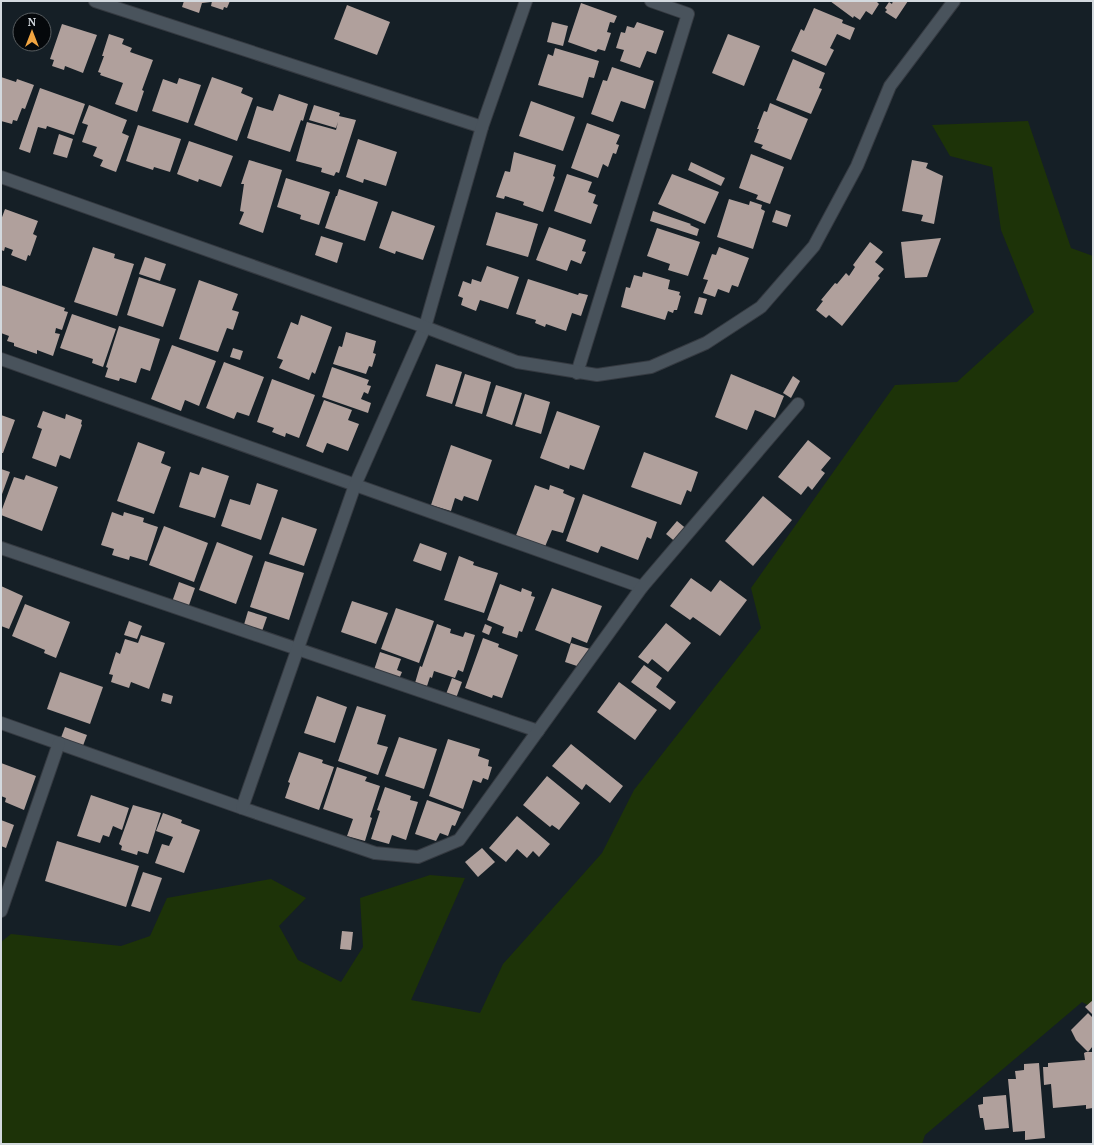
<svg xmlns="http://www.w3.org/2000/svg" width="1094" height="1145" font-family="'PT Serif',serif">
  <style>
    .green { fill: #1d3308 }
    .building { fill: #b0a09c }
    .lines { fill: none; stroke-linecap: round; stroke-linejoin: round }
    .minor-casing { stroke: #353a41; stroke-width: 14 }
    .tertiary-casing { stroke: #353a41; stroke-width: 14 }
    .minor { stroke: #49535c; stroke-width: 12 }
    .tertiary { stroke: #49535c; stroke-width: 12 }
  </style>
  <rect width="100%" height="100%" fill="#151f26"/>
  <path class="green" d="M1028,121l43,127 22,8v752l-11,-6 -157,133 -3,9h-921v-202l10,-8 110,12 29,-10 17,-38 104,-19 35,19 -27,28 19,34 43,22 22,-35 -3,-49 70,-23 35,3 -54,122 69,13 23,-49 99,-111 32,-63 127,-162 -10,-40 144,-203 62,-3 77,-70 -33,-82 -9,-63 -42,-11 -18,-31z"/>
  <g class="building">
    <path d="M184,1h27v1l-9,1 -3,10 -17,-6z"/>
    <path d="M212,1h18l-3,7 -3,-1 -1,3 -12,-4z"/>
    <path d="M830,1h48l-1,1 2,2 -7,11 -6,-4 -6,9 -6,-4 -1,2z"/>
    <path d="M893,1h15l-12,18 -11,-7 2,-2 -2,-2 4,-6 3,2z"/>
    <path d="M581,3l36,13 -3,7 -4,-1 -3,10 4,1 -6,18 -7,-2 -2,3 -28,-10z"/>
    <path d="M347,5l43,17 -13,33 -43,-16z"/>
    <path d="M814,8l29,12 -1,3 13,5 -5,12 -13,-6 -7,14 4,2 -8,16 -35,-15 10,-22 3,2z"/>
    <path d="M552,22l16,4 -5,20 -16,-4z"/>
    <path d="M637,22l27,9 -8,23 -9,-3 -7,17 -20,-7 4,-11 -8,-2 5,-16 4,1 2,-7 7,2z"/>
    <path d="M62,24l35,11 -14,38 -18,-7 -1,4 -12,-4 2,-6 -4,-1z"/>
    <path d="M109,34l15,5 -2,5 10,4 -2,4 23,8 -11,30 2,1 -7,21 -22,-8 8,-21 -23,-8 1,-2 -3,-1 6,-16h-2z"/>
    <path d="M728,34l32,12 -16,40 -32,-13z"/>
    <path d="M555,48l44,13 -5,17 -5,-1 -6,21 -45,-13 10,-31 5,2z"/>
    <path d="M793,59l32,14 -6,15 3,1 -11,25 -35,-14z"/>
    <path d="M612,67l42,14 -9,28 -24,-8 -8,21 -22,-8 12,-34 4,1z"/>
    <path d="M1,77l15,5 1,-3 17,6 -9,24 -3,-1 -5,13 -4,-1 -1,4 -11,-3z"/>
    <path d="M212,77l31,11 -2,5 12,5 -16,43 -43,-16z"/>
    <path d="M179,78l22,7 -13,38 -36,-12 11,-32 14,5z"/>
    <path d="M40,88l45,16 -11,31 -27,-9 -1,3 -8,-2 -8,26 -11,-4z"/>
    <path d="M279,94l29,10 -5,17 -2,-1 -11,32 -43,-14 10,-32 16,5z"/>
    <path d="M531,101l44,16 -12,34 -44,-15z"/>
    <path d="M770,103l38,16 -17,41 -30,-12 2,-3 -9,-3 5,-13h-2l7,-18 3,1z"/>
    <path d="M89,105l38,15 -5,13 7,3 -13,36 -16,-6 3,-6 -10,-4 4,-9 -15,-5 6,-17 -6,-2z"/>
    <path d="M314,105l26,8 -1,3 17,4 -17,53 -3,-1 -2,4 -13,-4 1,-4 -26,-7 11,-39 29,8 2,-8 -2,6 -27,-8z"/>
    <path d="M587,123l33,12 -4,9 3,1 -3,9 -3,-1 -5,14 -5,-3 -5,14 -27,-10z"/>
    <path d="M138,125l43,14 -11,33 -16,-5 -1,3 -27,-9z"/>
    <path d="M59,134l14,5 -6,19 -14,-4z"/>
    <path d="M358,139l39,13 -11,34 -22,-7 -1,4 -17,-6z"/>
    <path d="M189,141l44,15 -12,31 -22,-8 -1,3 -21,-8z"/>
    <path d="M514,152l42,13 -3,11 2,1 -12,35 -20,-7 1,-3 -19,-6 -1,3 -8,-2 9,-26 5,1z"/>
    <path d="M751,154l33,13 -14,37 -14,-5 2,-4 -19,-7z"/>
    <path d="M249,160l33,10 -19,63 -24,-9 5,-12 -4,-1 4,-27h-3z"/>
    <path d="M912,160l16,3 -2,5 17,8 -9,48 -13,-3 2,-6 -21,-4z"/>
    <path d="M691,162l34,16 -4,8 -33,-16z"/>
    <path d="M567,174l25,8 -4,10 8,3 -3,8 5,2 -7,19 -37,-13z"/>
    <path d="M672,174l47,18 -14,32 -47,-20z"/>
    <path d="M286,178l44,14 -11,33 -19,-6 1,-4 -24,-8z"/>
    <path d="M339,189l39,13 -13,39 -40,-13 11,-32h1z"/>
    <path d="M729,199l20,6 1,-4 12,4 -1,4 4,2 -12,38 -36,-12z"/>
    <path d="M5,209l33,12 -5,13 4,2 -7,20 -2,-1 -2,6 -15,-6 2,-5 -8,-3 -1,4 -3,-1v-30z"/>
    <path d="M776,210l15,5 -4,12 -15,-5z"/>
    <path d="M392,211l43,15 -12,34 -27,-9 -1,3 -16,-6z"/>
    <path d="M653,211l38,13 -1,1 9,4 -2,7 -47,-15z"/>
    <path d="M496,212l42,12 -10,33 -42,-12z"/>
    <path d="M549,227l37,13 -4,11 4,1 -5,12 -10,-4 -4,11 -31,-11z"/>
    <path d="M657,228l43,14 -12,34 -20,-6 2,-6 -23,-8z"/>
    <path d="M321,236l22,7 -6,20 -22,-8z"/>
    <path d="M941,238l-14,39 -22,1 -4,-36z"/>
    <path d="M870,242l13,10 -8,10 9,7 -6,7 2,2 -38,48 -13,-11 -3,3 -10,-8 7,-9 -2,-1 14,-17 2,1 9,-11 3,3 6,-9 -2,-2z"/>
    <path d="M93,247l22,7 -1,4 20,6 -17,52 -43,-14z"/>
    <path d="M719,247l30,11 -11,29 -6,-2 -3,8 -11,-4 -3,8 -12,-4 5,-13 -5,-1 9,-25 4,1z"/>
    <path d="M145,257l21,7 -6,17 -21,-7z"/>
    <path d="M487,266l32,11 -11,32 -28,-9 -4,11 -15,-6 2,-7 -5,-2 5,-15 8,3 1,-5 9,3z"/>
    <path d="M643,272l27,8 -2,9 12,3 -1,3 2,1 -4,14h-3l-1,3 -5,-2 -3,9 -44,-13 5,-20 4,1 4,-13 8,2z"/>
    <path d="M139,277l37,12 -13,38 -36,-12z"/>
    <path d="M528,279l50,16 1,-2 9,2 -7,21 -9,-3 -6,18 -20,-7 -1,3 -10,-4 1,-3 -20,-6z"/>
    <path d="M199,280l39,14 -6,16 7,2 -6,18 -6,-2 -9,24 -39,-13z"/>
    <path d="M1,285l64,23 -1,3 4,1 -6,18 -6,-2 -1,5 5,1 -7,22 -16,-6v4l-23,-8v-3l-7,-2 2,-5 -8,-3z"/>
    <path d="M699,297l8,2 -5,16 -8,-2z"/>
    <path d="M72,314l44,15 -13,38 -11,-4 1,-4 -33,-11z"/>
    <path d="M301,315l31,12 -17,47 -3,-2 -3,8 -30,-12 4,-8 -6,-2 14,-36 7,3z"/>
    <path d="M119,326l41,13 -10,32 -9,-3 -5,15 -16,-5 -1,3 -14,-4 3,-9 -2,-1z"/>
    <path d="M346,332l30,9 -3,12 3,1 -4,13 -3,-1 -3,8 -33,-10 6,-18 3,1z"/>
    <path d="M172,345l44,16 -17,45 -14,-6 -4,11 -30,-12z"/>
    <path d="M233,348l10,3 -3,9 -10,-3z"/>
    <path d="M224,362l40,15 -15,39 -12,-4 -3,7 -28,-11z"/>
    <path d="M436,364l26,8 -10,32 -26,-8z"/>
    <path d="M332,367l37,13 -2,5 4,1 -3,8 -4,-2 -3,7 10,4 -3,10 -46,-16z"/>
    <path d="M465,374l26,8 -9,32 -27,-8z"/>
    <path d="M731,374l53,22 -9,22 -20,-8 -8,20 -32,-13z"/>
    <path d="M793,376l7,5 -9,17 -8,-5z"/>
    <path d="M272,379l43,16 -16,43 -13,-5 -1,4 -13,-5 2,-4 -17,-6z"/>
    <path d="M496,385l26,8 -10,32 -26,-9z"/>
    <path d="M525,394l25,8 -9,32 -26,-8z"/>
    <path d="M324,400l28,10 -4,10 11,4 -11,27 -21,-8 -4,10 -17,-7z"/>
    <path d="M43,411l22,8 1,-5 16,6 -1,4 1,1 -12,34 -10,-4 -4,12 -24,-9 10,-29 -5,-2z"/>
    <path d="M557,411l43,15 -16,44 -14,-5 -1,4 -29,-11z"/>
    <path d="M1,415l14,5 -12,33h-2z"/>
    <path d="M808,440l23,18 -10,12 4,3 -13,17 -4,-4 -7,9 -23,-18z"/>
    <path d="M138,442l27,10 -4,11 10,4 -17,47 -37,-13z"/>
    <path d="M451,445l41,15 -14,41 -14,-5 -2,5 -7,-3 -4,13 -20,-6z"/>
    <path d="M644,452l54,20 -7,20 -4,-2 -6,15 -50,-18z"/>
    <path d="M202,467l27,9 -14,42 -36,-11 11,-35 9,3z"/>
    <path d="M1,469l9,3 -9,25z"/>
    <path d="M26,475l32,12 -16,44 -41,-16v-3l13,-35 10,3z"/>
    <path d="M257,483l21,7 -17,50 -40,-14 9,-27 20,6z"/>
    <path d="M535,485l14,5 1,-5 14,5 -1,3 12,5 -12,35 -11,-3 -8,19 -29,-11z"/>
    <path d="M583,494l74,28 -6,17 -4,-2 -9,23 -37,-14 -3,7 -32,-12z"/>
    <path d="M763,496l29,24 -39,46 -28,-25z"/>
    <path d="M112,512l11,4 1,-4 20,6 -1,4 15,5 -11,34 -17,-5 -1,4 -17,-5 2,-6 -13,-4z"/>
    <path d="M282,517l35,12 -13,37 -35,-12z"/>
    <path d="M677,521l12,10 -11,13 -12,-10z"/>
    <path d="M164,526l44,17 -14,39 -45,-17z"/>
    <path d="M217,542l36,14 -17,48 -37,-14z"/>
    <path d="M420,543l27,10 -6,18 -28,-10z"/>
    <path d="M459,556l15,6 -1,3 25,8 -14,40 -40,-13z"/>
    <path d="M265,561l39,12 -15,47 -39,-13z"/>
    <path d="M691,578l20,14 9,-12 27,20 -27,36 -27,-19 -3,3 -20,-14z"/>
    <path d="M179,582l16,6 -7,20 -16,-6z"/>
    <path d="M500,584l21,8 1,-4 10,4 -1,4 4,1 -13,35 -3,-1 -2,7 -15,-5 2,-6 -17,-7z"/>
    <path d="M1,586l22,10 -14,33 -8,-3z"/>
    <path d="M552,588l50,18 -15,37 -15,-6 -2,7 -35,-14z"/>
    <path d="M352,601l36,12 -12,31 -35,-12z"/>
    <path d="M25,604l45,18 -14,36 -12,-5 1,-3 -33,-14z"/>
    <path d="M396,608l38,13 -15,42 -38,-14z"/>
    <path d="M248,611l19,6 -6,17 -18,-6z"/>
    <path d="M129,621l13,5 -5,13 -13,-4z"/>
    <path d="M666,623l25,20 -23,29 -16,-13 -4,5 -10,-7z"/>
    <path d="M437,624l14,5 -1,4 13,4 2,-5 10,3 -12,37 -5,-2 -3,8 -21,-7 -2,7 -2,-1 -3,9 -12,-3 5,-17 2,1z"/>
    <path d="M485,624l7,3 -3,8 -7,-3z"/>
    <path d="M141,635l24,8 -16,46 -18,-7 -2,6 -18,-6 2,-7 -4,-1 7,-22 4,2 5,-15 13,4z"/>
    <path d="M483,638l16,6 -1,3 20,8 -16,43 -9,-3 -1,3 -27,-10z"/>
    <path d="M571,643l22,7 -7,19 -21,-7z"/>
    <path d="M380,652l21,7 -4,11 5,2 -3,7 -25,-9z"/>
    <path d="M644,665l18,13 -6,9 20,15 -6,8 -39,-28z"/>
    <path d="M60,672l43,15 -13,37 -43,-15z"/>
    <path d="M452,678l10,4 -7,19 -10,-4z"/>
    <path d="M619,682l38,28 -22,30 -38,-28z"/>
    <path d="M163,693l10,3 -2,8 -10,-3z"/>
    <path d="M317,696l30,11 -12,36 -31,-10z"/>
    <path d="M357,706l29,9 -9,29 11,3 -10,28 -40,-14z"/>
    <path d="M65,727l22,8 -6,16 -22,-8z"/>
    <path d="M399,737l38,12 -13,40 -39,-13z"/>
    <path d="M448,739l32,10 -2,7 11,4 -1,6 4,1 -4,13 -5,-2 -2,5 -8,-3 -10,29 -34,-13z"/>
    <path d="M571,744l52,42 -13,17 -24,-19 -4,6 -30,-24z"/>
    <path d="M299,752l24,8 -1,3 12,4 -15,43 -34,-12 5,-15 -2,-1z"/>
    <path d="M1,763l35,13 -12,34 -19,-8 1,-4 -5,-2z"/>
    <path d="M337,767l30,10 -2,4 15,5 -10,31 2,1 -7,23 -18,-5 6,-17 -30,-10z"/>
    <path d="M547,776l33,27 -21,27 -7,-5 -2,2 -27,-22z"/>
    <path d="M385,787l26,9 -1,4 8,2 -12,38 -14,-5 -3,9 -18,-5 9,-28 -3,-1z"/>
    <path d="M91,795l38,13 -7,22 -9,-4 -4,11 -6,-2 -3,8 -23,-7z"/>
    <path d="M427,800l34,12 -6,14 -3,-1 -4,11 -8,-3 -4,8 -21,-7z"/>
    <path d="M133,805l28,8 -13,41 -10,-3 -1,4 -16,-5 1,-4 -3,-2z"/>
    <path d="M163,813l19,7 -1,3 19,7 -16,43 -29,-10 7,-19 7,2 4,-9 -17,-6z"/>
    <path d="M517,816l33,28 -11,13 -6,-6 -6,7 -10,-9 -11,13 -17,-14z"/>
    <path d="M1,820l13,5 -8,23 -5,-2z"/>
    <path d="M57,841l82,25 -13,41 -81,-26z"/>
    <path d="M482,848l13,14 -17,15 -13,-15z"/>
    <path d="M143,872l19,6 -12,34 -19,-6z"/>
    <path d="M342,931l11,1 -2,18 -11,-1z"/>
    <path d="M1093,1000v15l-8,-8z"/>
    <path d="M1088,1013l5,5v28l-5,6 -12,-12 -5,-10z"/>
    <path d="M1086,1052h7v56l-7,1v-4l-33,3 -2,-24 -7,1 -1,-18h5v-4l37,-3 -1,-7z"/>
    <path d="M1039,1063l6,75 -20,2v-9l-12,1 -5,-53h8l-1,-8 9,-1v-6z"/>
    <path d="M1006,1095l3,33 -24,2 -2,-12h-3l-2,-13 5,-1v-7z"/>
  </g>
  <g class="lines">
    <defs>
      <g id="minor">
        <path d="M95,1l387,126"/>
        <path d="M1,359l641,228"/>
        <path d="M577,373l111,-359 -37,-13"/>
        <path d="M1,548l537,183"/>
        <path d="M1,723l241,85 133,45 43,4 41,-17 183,-253 156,-183"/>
        <path d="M242,808l113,-323 70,-158 57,-200 44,-126"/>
        <path d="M1,911l58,-168"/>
      </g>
      <path id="tertiary" d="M1,177l424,150 92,35 80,13 54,-8 55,-24 55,-36 53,-61 43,-80 33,-80 64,-85"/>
    </defs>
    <use href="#minor" class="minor-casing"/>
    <use href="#tertiary" class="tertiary-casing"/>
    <use href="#minor" class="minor"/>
    <use href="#tertiary" class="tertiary"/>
  </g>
  <rect width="1094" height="1145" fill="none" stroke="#d3d9de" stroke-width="4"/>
  <g transform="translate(32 32)"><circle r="19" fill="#05080b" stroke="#575c5f"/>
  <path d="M0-3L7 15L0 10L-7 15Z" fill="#f2a541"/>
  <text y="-6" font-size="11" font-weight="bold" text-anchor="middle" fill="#d3d9de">N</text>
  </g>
</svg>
